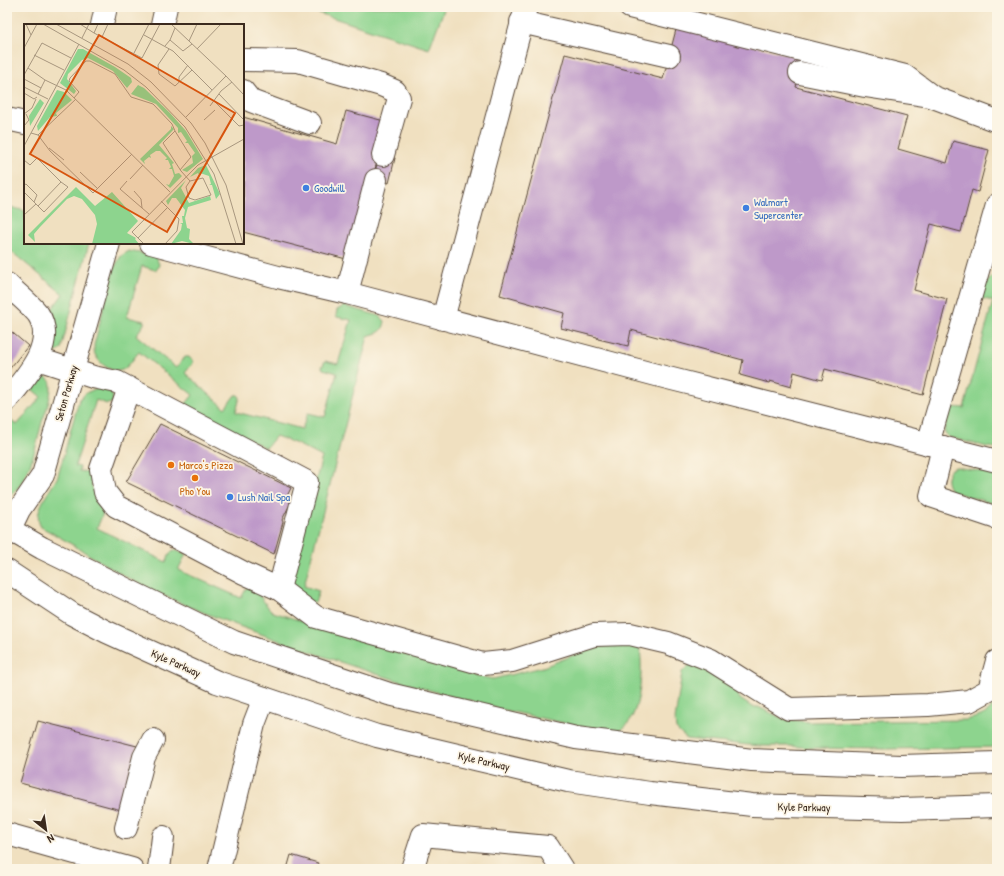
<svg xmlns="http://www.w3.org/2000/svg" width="1004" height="876" font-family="'Patrick Hand',sans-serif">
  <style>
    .green { fill: #8dd48e; stroke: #647f56 }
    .building { fill: #be99c9 }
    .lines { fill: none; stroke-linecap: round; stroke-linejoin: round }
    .minor-casing { stroke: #564536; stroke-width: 24 }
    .minor { stroke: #fff; stroke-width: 22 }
    .shop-dot { fill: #3f7fe0; stroke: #fcf5e5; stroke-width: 1.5 }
    .food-dot { fill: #e8710a; stroke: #fcf5e5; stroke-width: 1.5 }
    .labels { text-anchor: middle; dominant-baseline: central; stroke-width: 3.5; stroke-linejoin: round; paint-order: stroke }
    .shop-label { font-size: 11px; fill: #366cbe; stroke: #fcf5e5; text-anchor: start }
    .street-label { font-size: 11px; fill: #3b2a1e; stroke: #fcf5e5 }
    .food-label { font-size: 11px; fill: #c56008; stroke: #fcf5e5; text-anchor: start }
    .inset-road { fill: none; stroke: #a8977f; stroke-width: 1 }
    .view { fill: #d7540e; fill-opacity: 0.15; stroke: #d7540e; stroke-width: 2 }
    .inset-edge { fill: none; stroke: #3b2a1e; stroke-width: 2 }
  </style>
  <rect width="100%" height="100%" fill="#fcf5e5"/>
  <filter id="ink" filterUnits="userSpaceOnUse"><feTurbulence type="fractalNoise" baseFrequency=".025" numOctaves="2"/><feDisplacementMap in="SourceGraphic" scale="8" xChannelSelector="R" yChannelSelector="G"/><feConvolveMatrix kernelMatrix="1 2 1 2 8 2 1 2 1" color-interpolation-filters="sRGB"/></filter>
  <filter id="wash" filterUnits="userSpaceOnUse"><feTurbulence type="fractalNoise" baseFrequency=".012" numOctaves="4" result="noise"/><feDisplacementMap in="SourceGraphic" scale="16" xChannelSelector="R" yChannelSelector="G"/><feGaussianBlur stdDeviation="0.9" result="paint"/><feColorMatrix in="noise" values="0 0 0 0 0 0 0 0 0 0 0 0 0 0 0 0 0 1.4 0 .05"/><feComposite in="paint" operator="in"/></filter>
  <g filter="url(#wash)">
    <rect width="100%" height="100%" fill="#f0e0c0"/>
    <g class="green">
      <path d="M300,7h145l-16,42z"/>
      <path d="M7,206l18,5v32h64l-28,106 -2,2 -4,1c-5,-8 1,-12 1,-20 1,-8 -1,-15 -4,-23l11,-15 -56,-46z"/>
      <path d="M129,251l26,5 4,8 -1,4 -3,2 -13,-4 -15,51 17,4v3l-8,11 40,33 9,-11h4l4,4v2l-8,10 40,35 10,-13h3l2,2 -4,15 66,17 6,-16 17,4 12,-44 -14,-4 -1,-2 3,-6 13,3 13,-44 -14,-3 -1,-2 1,-5 7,-4 36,10 5,5c-2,12 -6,11 -17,15l-64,250 15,5 -4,12 -25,-7v-16l32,-123 -25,-13 -21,-8 -10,12 -82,-42 9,-11 -54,-43c-5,5 -9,13 -15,17 -10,7 -28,-7 -30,-18 0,-1 0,-5 0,-6l20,-77 7,-12z"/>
      <path d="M997,264v184l-10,-1 -39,-10 -4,-6 6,-24 14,1 29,-107 -13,-3 6,-15 10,-11z"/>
      <path d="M38,377h7c4,2 6,4 6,9 0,12 -5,25 -9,36 -5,20 -9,40 -19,58 -4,8 -10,13 -16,18v-80l10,7 24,-28 -9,-8 -1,-3z"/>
      <path d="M97,388l10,2 5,3 1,6 -1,4 -5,1 -11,-4 -21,66 5,1 -1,4 12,1c0,14 2,25 13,34l-2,10 -5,12 69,34 5,-10 6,-2 9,4 -8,16 63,28 8,-14h2l17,23 5,5 199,63 21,4 50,-12 41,-16 25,-6h20l11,4c3,20 1,68 -18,80 -7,4 -42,-3 -52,-5 -95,-18 -186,-46 -276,-78 -50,-18 -101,-36 -149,-59 -36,-18 -69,-42 -104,-60 -10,-16 10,-36 17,-51l21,-76 7,-7z"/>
      <path d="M956,467l41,7v31l-46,-14c-5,-8 -6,-14 0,-22z"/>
      <path d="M695,664l5,1 32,21 5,7 3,6 12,8h6l26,12 25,3 157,-2c17,-4 25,-6 31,-23v50l-111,2 -75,-1 -21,-2h-30l-33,-3 -40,-4 -6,-5 -5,-5 -1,-9 7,-48 6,-6z"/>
    </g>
    <g id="blocks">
      <g class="building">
        <path d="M677,26l127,33 -8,28 111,29 -9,33 49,14 6,-22 36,9 -11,42 -6,-2 -11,42 -30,-8 -17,66 33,9 -24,96 -98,-26 -3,11 -28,-8 -3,15 -21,-6 -1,2 -29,-8 3,-15 -112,-30 -3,16 -30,-7 -1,-2 -36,-9 3,-15 -64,-18 65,-241 98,25z"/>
        <path d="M346,111l42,11 -38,138 -107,-28v-115l94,27z"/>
        <path d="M380,154l15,4 -6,25 -16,-5z"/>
        <path d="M7,328l21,18 -21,26z"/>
        <path d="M160,424l131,64 -4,8 5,4 -10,20 1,2 -9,32 -148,-72z"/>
        <path d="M38,721l99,25 -16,64 -101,-27z"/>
        <path d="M291,855l27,8 -2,6h-29z"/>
      </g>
    </g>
  </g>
  <g filter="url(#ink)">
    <use href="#blocks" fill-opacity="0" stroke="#564536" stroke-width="1"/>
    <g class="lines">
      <defs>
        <g id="minor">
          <path d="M630,7l275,69 28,21 64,24"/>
          <path d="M521,22l148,34"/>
          <path d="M102,25l4,-18"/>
          <path d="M162,25l4,-18"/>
          <path d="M243,60l55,1 83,24 14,6 4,7 -16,57"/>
          <path d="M800,73l65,13 65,10"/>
          <path d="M243,91l8,10 59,22"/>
          <path d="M7,119l18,4"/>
          <path d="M151,243l127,34 69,16 317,84 333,84"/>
          <path d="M7,284c9,9 24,21 31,30 20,30 -14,65 -31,86"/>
          <path d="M347,293l29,-113"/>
          <path d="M443,319l83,-312"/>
          <path d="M38,359l55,18 24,5 190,100 -28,107 -35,-16 -128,-67 -11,-14 -4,-23 28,-81"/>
          <path d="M928,444l69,-239"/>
          <path d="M943,447l-12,49 66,22"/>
          <path d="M7,528l35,20 192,94 155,52 187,44 176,22 149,6 96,-3"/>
          <path d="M7,535l12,-25 24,-35 66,-232"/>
          <path d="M7,571l65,43 35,18 110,50 160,54 191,45 82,12 102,12 150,4 95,-3"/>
          <path d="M279,589l37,28 167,47 29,-3 82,-26 36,-1 38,9 43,17 78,49 139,-4 41,-4 20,-11 8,-29"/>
          <path d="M126,828l18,-71 9,-17"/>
          <path d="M7,834l125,35"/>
          <path d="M159,869l4,-32"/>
          <path d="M219,869l35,-145 10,-26"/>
          <path d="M412,869l11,-34 125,12 14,22"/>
        </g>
      </defs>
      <use href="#minor" class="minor-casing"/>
      <use href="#minor" class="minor"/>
    </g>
  </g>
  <g class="shop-dot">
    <circle cx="306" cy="188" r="4"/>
    <circle cx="746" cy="208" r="4"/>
    <circle cx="230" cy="497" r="4"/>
  </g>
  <g class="food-dot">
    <circle cx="171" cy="465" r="4"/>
    <circle cx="195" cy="478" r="4"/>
  </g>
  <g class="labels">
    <g class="shop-label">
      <text x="314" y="188">Goodwill</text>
      <text x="754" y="202">Walmart<tspan x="754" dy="13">Supercenter</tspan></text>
      <text x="238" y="497">Lush Nail Spa</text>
    </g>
    <g class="street-label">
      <text transform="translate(66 393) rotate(-74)">Seton Parkway</text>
      <text transform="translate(176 663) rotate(24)">Kyle Parkway</text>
      <text transform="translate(484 761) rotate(13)">Kyle Parkway</text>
      <text transform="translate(804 807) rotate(1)">Kyle Parkway</text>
    </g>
    <g class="food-label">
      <text x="179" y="465">Marco's Pizza</text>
      <text x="195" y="491" text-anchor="middle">Pho You</text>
    </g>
  </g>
  <g transform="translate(24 24)">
    <rect width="220" height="220" fill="#f0e0c0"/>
    <path d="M54,25h5l32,18 16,11 1,4 -5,6 -14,-17 -25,-13 -6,2 -14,14 -1,5 9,12 -2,3 -14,-11zM114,61l6,3 26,25 16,18 17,28 -16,13 -5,-2 11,-7 -1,-7 3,-3 -7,-10h-3l2,-2 -6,-9 -3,1v-5l-22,-24 -25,-10zM33,66l7,2 8,8 -16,13 1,3 -7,1 -12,14 -1,-5zM16,75l4,4 -14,23 -1,-10zM147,102l3,3 -15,16 15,18 -2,1 3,10 4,-1 3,3 -12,12 -4,-4 3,1 5,-9 -2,-7h-3l2,-2 -3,-7h-3l2,-2 -7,-7h-4l-6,4 1,3 -2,-1 -5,4 1,3 -5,-5 31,-30zM182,141l14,29 -4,5 -4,-14h-3l2,-1 -2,-8 -9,-3 -1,2 -1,-2 -8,4 8,-9zM162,156l-5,8 8,15 21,-7 1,4 -23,7 -3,11 2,10 3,1 -1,10 5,5 -12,-3 -11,3 10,-14 1,-6 -2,-1h3l-1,-7h2l1,-6 -9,-12h-4l-4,7 -2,-4zM52,163l19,19 17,-14 26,29 -11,12 9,5 -1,1 4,5h-47l5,-20 -2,-9 -13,-16 -8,-3 -7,3 -27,28 -6,7 1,8 -7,-7z" fill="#8dd48e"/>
    <path class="inset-road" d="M2,0l5,11M19,0l81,46 22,17 39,40 29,47 22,70M32,0l72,40 23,18 40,41 14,20 21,42 17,59M56,0l14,9M74,0l-4,9 48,25 18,-34M147,0l55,52 -40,41M120,11l29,16 39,39M78,13l6,-13M58,14l7,-14M146,16l5,-12M165,17l8,-17M141,22l5,-6 13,11 9,-7M0,24l13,-24M145,25l-11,16 1,9 16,12 17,-16M173,25l24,-25M110,29l15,-29M10,31l30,15M4,44l17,12M0,51l18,-32 29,15M202,52l18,19M0,55l17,9 -3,6M155,58v-5l9,-12M0,63l24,12M17,64l4,-8 21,10 104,102M0,69l10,6 3,-2M195,70l25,26M50,74l5,-6 -10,-11 1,-3 16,-17h4l25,13 16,23 22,7 19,20 3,7M190,77l25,25 5,-1M186,82l11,-15 11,-9M0,90l8,-6 4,-9M180,96l11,-10M0,102l5,-6 -3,-6M7,109l7,2 12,16 43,42 39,-39M14,111l38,-36M0,122l55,-102M25,124l15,12M0,136l6,5 7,-7 24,24 -23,24 -14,-14M156,146l11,-13 -16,-26 -12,12 18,28 9,10 -4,6 3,11 6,2 16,-5 -8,-17 -13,3M56,148l18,17M106,155l13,-14M103,157l-7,8 29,25M0,161l2,-1 11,11 -3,7M110,167l7,8 1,9M137,177l18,18 -2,12 -12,13M14,182l6,6 24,-25 -7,-5M0,191l12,-11M114,214l-6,-6 66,-67 46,-26M120,220l-6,-6 29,-30"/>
    <path class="view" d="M75,11l136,78 -68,119 -137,-78z"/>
    <rect width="220" height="220" class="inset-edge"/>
  </g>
  <rect width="1004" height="876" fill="none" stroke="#fcf5e5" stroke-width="24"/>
  <g transform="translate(46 830) rotate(150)" stroke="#fcf5e5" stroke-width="3" paint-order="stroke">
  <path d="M0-3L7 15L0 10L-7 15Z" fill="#3b2a1e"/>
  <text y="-6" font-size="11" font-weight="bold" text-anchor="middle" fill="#3b2a1e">N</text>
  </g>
</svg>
